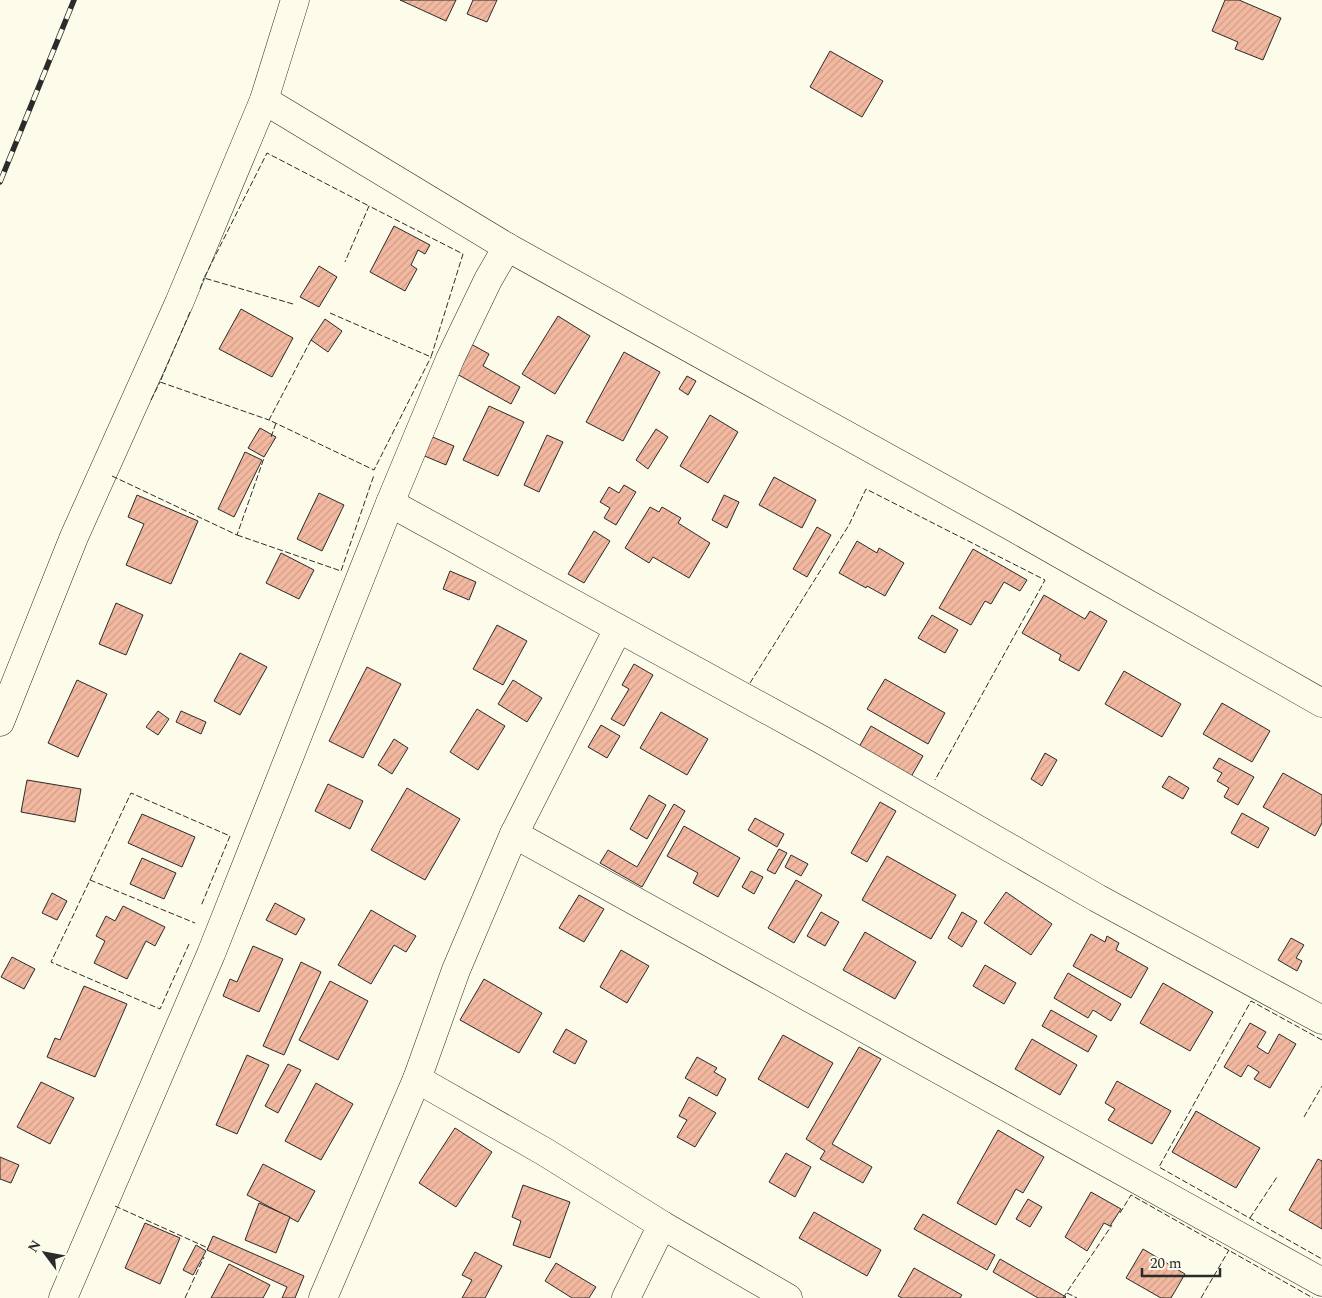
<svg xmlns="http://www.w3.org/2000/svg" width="1322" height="1298" font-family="Spectral,serif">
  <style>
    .building { fill: url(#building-hatch); stroke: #2b2b2b }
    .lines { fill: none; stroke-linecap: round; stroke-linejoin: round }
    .minor-casing { stroke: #2b2b2b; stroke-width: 29 }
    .minor { stroke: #fdfbea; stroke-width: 28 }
    .rail-casing { stroke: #2b2b2b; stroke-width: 5.5 }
    .rail { stroke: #fdfbea; stroke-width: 4; stroke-dasharray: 11; stroke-linecap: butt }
    .fence { stroke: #2b2b2b; stroke-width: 1; stroke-dasharray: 6 2.5; stroke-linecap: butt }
  </style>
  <defs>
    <pattern id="building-hatch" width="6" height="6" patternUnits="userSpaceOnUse" patternTransform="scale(1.25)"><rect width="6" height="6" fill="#f2b8a0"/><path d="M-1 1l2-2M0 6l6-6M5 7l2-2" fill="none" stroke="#d09e8a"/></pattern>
  </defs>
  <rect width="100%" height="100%" fill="#fdfbea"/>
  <g class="building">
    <path d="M400,0h56l-10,21z"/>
    <path d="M473,0h24l-10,22 -20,-8z"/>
    <path d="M1225,0h14l42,18 -18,42 -28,-11 3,-7 -26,-11z"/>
    <path d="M830,51l53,30 -21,36 -52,-30z"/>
    <path d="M394,226l36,19 -5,9 -7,-4 -7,15 6,4 -12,22 -35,-19z"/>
    <path d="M319,266l18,11 -18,30 -19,-10z"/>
    <path d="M241,309l52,29 -21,39 -53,-28z"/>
    <path d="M558,316l32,20 -35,58 -33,-20z"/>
    <path d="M325,319l17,12 -14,21 -17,-12z"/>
    <path d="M471,344l18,10 -6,12 37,21 -9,17 -56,-31z"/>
    <path d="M624,352l36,20 -37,69 -37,-19z"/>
    <path d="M687,376l9,5 -8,14 -9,-6z"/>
    <path d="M489,406l35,16 -26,54 -35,-16z"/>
    <path d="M710,415l28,17 -30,51 -28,-17z"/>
    <path d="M260,428l16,9 -12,20 -16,-9z"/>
    <path d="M656,429l12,8 -20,32 -12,-9z"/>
    <path d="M423,433l31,13 -8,19 -31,-13z"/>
    <path d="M547,435l16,7 -24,50 -15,-7z"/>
    <path d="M245,452l17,8 -28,57 -16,-8z"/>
    <path d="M774,477l42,23 -14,28 -43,-23z"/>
    <path d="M624,485l12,7 -20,33 -12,-7 6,-10 -10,-6 9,-15 10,6z"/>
    <path d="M319,493l25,12 -22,46 -25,-12z"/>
    <path d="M137,495l61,26 -27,63 -45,-19 18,-41 -16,-7z"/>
    <path d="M724,495l15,7 -12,26 -15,-8z"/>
    <path d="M650,507l9,5 3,-5 19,11 -3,5 32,20 -21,35 -36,-21 -4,6 -24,-15z"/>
    <path d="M817,527l14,8 -24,42 -14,-8z"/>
    <path d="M594,531l16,10 -26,42 -16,-9z"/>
    <path d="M857,541l20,12 2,-5 25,15 -19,33 -18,-10 -1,2 -27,-15z"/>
    <path d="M973,549l54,31 -7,11 -16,-9 -13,22 -6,-3 -14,24 -32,-17z"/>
    <path d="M281,553l33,17 -15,29 -33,-16z"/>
    <path d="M450,571l26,11 -7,18 -26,-11z"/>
    <path d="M1044,595l41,24 5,-8 17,10 -28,50 -20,-11 2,-5 -39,-22z"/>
    <path d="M116,603l27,12 -17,40 -27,-11z"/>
    <path d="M932,615l26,15 -13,23 -27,-15z"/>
    <path d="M497,625l30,16 -24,44 -30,-16z"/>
    <path d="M240,653l27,14 -27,48 -26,-14z"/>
    <path d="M634,664l19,11 -29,51 -13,-7 18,-30 -7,-4z"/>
    <path d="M367,667l34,17 -38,74 -34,-17z"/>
    <path d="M1124,671l57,33 -19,33 -57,-33z"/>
    <path d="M885,679l60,34 -17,31 -61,-35z"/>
    <path d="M77,680l30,14 -29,63 -30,-14z"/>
    <path d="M513,680l29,18 -15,24 -29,-18z"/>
    <path d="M1222,703l48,28 -18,31 -49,-28z"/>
    <path d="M477,709l28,17 -27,44 -28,-18z"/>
    <path d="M158,711l11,8 -11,16 -12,-8z"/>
    <path d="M181,711l25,11 -5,12 -25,-12z"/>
    <path d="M661,712l47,27 -21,36 -47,-27z"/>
    <path d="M601,725l19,11 -13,22 -19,-11z"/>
    <path d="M871,726l52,30 -15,26 -52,-30z"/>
    <path d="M394,739l14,9 -16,26 -14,-9z"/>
    <path d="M1045,753l12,7 -15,26 -11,-7z"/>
    <path d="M1219,758l35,19 -16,28 -14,-8 5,-9 -12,-7 5,-8 -9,-5z"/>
    <path d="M1283,773l39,22v28l-7,13 -52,-29z"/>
    <path d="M1169,776l20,12 -6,11 -21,-12z"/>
    <path d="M27,780l54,9 -6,33 -54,-10z"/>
    <path d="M328,784l35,17 -13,28 -35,-18z"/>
    <path d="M407,788l53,31 -35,61 -54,-30z"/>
    <path d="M649,795l17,10 -19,34 -17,-10z"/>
    <path d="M880,802l16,9 -29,51 -16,-9z"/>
    <path d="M674,804l11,7 -43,76 -42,-24 8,-13 29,17z"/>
    <path d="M1242,813l27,15 -11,20 -27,-15z"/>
    <path d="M142,814l53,23 -13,30 -54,-24z"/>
    <path d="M755,818l29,16 -7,13 -29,-17z"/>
    <path d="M684,826l56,32 -22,39 -25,-14 5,-10 -31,-17z"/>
    <path d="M779,849l8,4 -12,21 -8,-4z"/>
    <path d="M791,855l17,9 -7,12 -16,-9z"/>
    <path d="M887,856l69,39 -25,44 -69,-39z"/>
    <path d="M142,858l34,15 -12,26 -34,-15z"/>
    <path d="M751,871l12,6 -9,17 -12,-7z"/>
    <path d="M796,880l26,15 -28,48 -26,-15z"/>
    <path d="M1006,892l46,32 -21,31 -47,-32z"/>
    <path d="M52,893l15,8 -10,19 -15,-7z"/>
    <path d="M579,895l25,14 -20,33 -25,-14z"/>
    <path d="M275,903l30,16 -9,16 -30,-15z"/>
    <path d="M123,906l42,21 -10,19 -9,-5 -19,38 -33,-16 11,-22 -9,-5 10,-20 9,5z"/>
    <path d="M371,910l45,26 -10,16 -12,-7 -23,39 -33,-19z"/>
    <path d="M821,912l18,10 -14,24 -18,-10z"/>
    <path d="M962,912l15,9 -15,26 -14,-9z"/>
    <path d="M865,932l51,30 -21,37 -52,-29z"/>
    <path d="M1091,934l14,8 2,-6 12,7 -3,7 32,18 -17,30 -58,-32z"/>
    <path d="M1291,938l13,7 -8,13 6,3 -5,10 -19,-11z"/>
    <path d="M253,946l30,13 -24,53 -36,-16 7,-17 7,3z"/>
    <path d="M621,950l28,16 -22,37 -27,-16z"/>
    <path d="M12,957l23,12 -11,20 -23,-12z"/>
    <path d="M301,962l20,10 -37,83 -21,-9z"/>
    <path d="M985,965l31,18 -12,21 -31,-18z"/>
    <path d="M1068,973l53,31 -10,17 -18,-11 -5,8 -34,-20z"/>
    <path d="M484,979l58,34 -23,40 -59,-33z"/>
    <path d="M330,981l38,20 -30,59 -39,-20z"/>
    <path d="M1163,983l50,29 -23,39 -50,-28z"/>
    <path d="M84,986l43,18 -32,73 -48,-20 8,-19 5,2z"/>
    <path d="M1051,1010l46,26 -9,16 -46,-26z"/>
    <path d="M1250,1023l16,9 -9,15 11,7 11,-20 17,10 -26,44 -16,-9 5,-7 -11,-7 -7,12 -17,-10z"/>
    <path d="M566,1029l21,12 -12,23 -22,-12z"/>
    <path d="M783,1035l50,28 -25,45 -50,-29z"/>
    <path d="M1032,1039l45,26 -17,30 -45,-26z"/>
    <path d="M859,1047l22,12 -49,85 40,23 -9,16 -43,-24 5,-8 -19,-12z"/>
    <path d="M247,1055l22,10 -32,69 -21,-9z"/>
    <path d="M697,1057l20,11 -3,4 12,7 -9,17 -32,-18z"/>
    <path d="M288,1064l13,6 -23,43 -13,-7z"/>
    <path d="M1117,1081l54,30 -19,33 -44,-24 7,-11 -10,-6z"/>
    <path d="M41,1082l33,16 -24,46 -33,-17z"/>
    <path d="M316,1083l37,21 -32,56 -36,-19z"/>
    <path d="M689,1097l27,16 -21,34 -18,-10 10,-17 -8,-4z"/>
    <path d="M1196,1111l64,37 -24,40 -64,-36z"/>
    <path d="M455,1128l37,24 -36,55 -37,-24z"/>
    <path d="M998,1130l46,27 -21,36 -7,-4 -20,36 -39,-22z"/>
    <path d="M786,1153l25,14 -16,30 -26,-15z"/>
    <path d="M0,1157l19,8 -8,18 -11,-4z"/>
    <path d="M1318,1159l4,2v68l-33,-19z"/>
    <path d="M263,1164l52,27 -17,31 -51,-27z"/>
    <path d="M523,1185l47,17 -20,56 -37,-13 8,-24 -9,-4z"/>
    <path d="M1091,1192l30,17 -11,17 -6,-3 -17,28 -22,-14z"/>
    <path d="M1028,1199l14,8 -12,20 -14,-8z"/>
    <path d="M259,1203l31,14 -14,36 -31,-13z"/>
    <path d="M814,1212l67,38 -14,26 -68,-38z"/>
    <path d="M923,1214l72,41 -8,15 -73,-41z"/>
    <path d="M145,1223l35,15 -20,46 -35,-16z"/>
    <path d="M213,1236l91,40 -9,22h-13l5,-11 -80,-37z"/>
    <path d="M196,1245l10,6 -13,24 -10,-5z"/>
    <path d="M1143,1249l42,25 -14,24h-10l-35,-20z"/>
    <path d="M475,1252l27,14 -17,32h-23l10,-18 -10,-5z"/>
    <path d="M1000,1259l66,38 -1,1h-27l-45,-26z"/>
    <path d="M556,1263l40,24 -7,11h-17l-27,-17z"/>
    <path d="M229,1264l41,21 -7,13h-52z"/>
    <path d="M914,1268l48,27 -2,3h-58l-4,-2z"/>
  </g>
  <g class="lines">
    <defs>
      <g id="minor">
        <path d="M295,0l-31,100 243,147 502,278 313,178"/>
        <path d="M390,503l432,237 275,158 225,122"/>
        <path d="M0,722l74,-185 105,-234 85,-203"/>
        <path d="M514,834l808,448"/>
        <path d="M417,1079l128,73 117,73 126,73"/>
        <path d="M63,1298l148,-344 179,-451 60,-144 38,-79 19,-33"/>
        <path d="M323,1298l94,-219 39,-109 58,-136 104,-205"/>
        <path d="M626,1298l36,-73"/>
      </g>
    </defs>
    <use href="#minor" class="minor-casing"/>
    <use href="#minor" class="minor"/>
    <defs>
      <path id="rail" d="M0,182l74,-182"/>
    </defs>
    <use href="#rail" class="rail-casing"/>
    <use href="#rail" class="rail"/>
    <g class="fence">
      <path d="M200,289l4,-11"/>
      <path d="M293,304l-89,-26 63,-125 102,53"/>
      <path d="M190,312l-30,70 109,38"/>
      <path d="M330,313l101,44 32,-103 -94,-48 -24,56"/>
      <path d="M311,340l-42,80 105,50 57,-113"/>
      <path d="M151,400l9,-18"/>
      <path d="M271,437l5,-14"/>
      <path d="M112,476l125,59 27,-77"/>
      <path d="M237,535l104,36 33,-96"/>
      <path d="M750,683l99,-158 17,-36 179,91 -110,200"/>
      <path d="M90,880l41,-87 99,43 -29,70"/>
      <path d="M189,944l-29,65 -109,-47 39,-82 105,43"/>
      <path d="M1322,1040l-71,-39 -92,166 163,92"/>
      <path d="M1304,1117l18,-31"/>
      <path d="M115,1206l93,42 -1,2"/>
      <path d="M1120,1213l11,-18 182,103"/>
      <path d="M1250,1218l27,-41"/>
      <path d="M1067,1293l10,5"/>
      <path d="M185,1298l19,-41"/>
      <path d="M1063,1298l49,-73"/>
      <path d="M1201,1298l28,-48"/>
    </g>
  </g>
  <g transform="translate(45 1253) rotate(302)" stroke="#fdfbea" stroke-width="4" paint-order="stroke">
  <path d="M0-4L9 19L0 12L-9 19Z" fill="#2b2b2b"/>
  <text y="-8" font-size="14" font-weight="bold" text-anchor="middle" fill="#2b2b2b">N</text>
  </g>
  <path d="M1142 1268v8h78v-8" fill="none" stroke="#2b2b2b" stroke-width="2.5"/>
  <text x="1150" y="1268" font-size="15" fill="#2b2b2b" stroke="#fdfbea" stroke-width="4" paint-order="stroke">20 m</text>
</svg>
